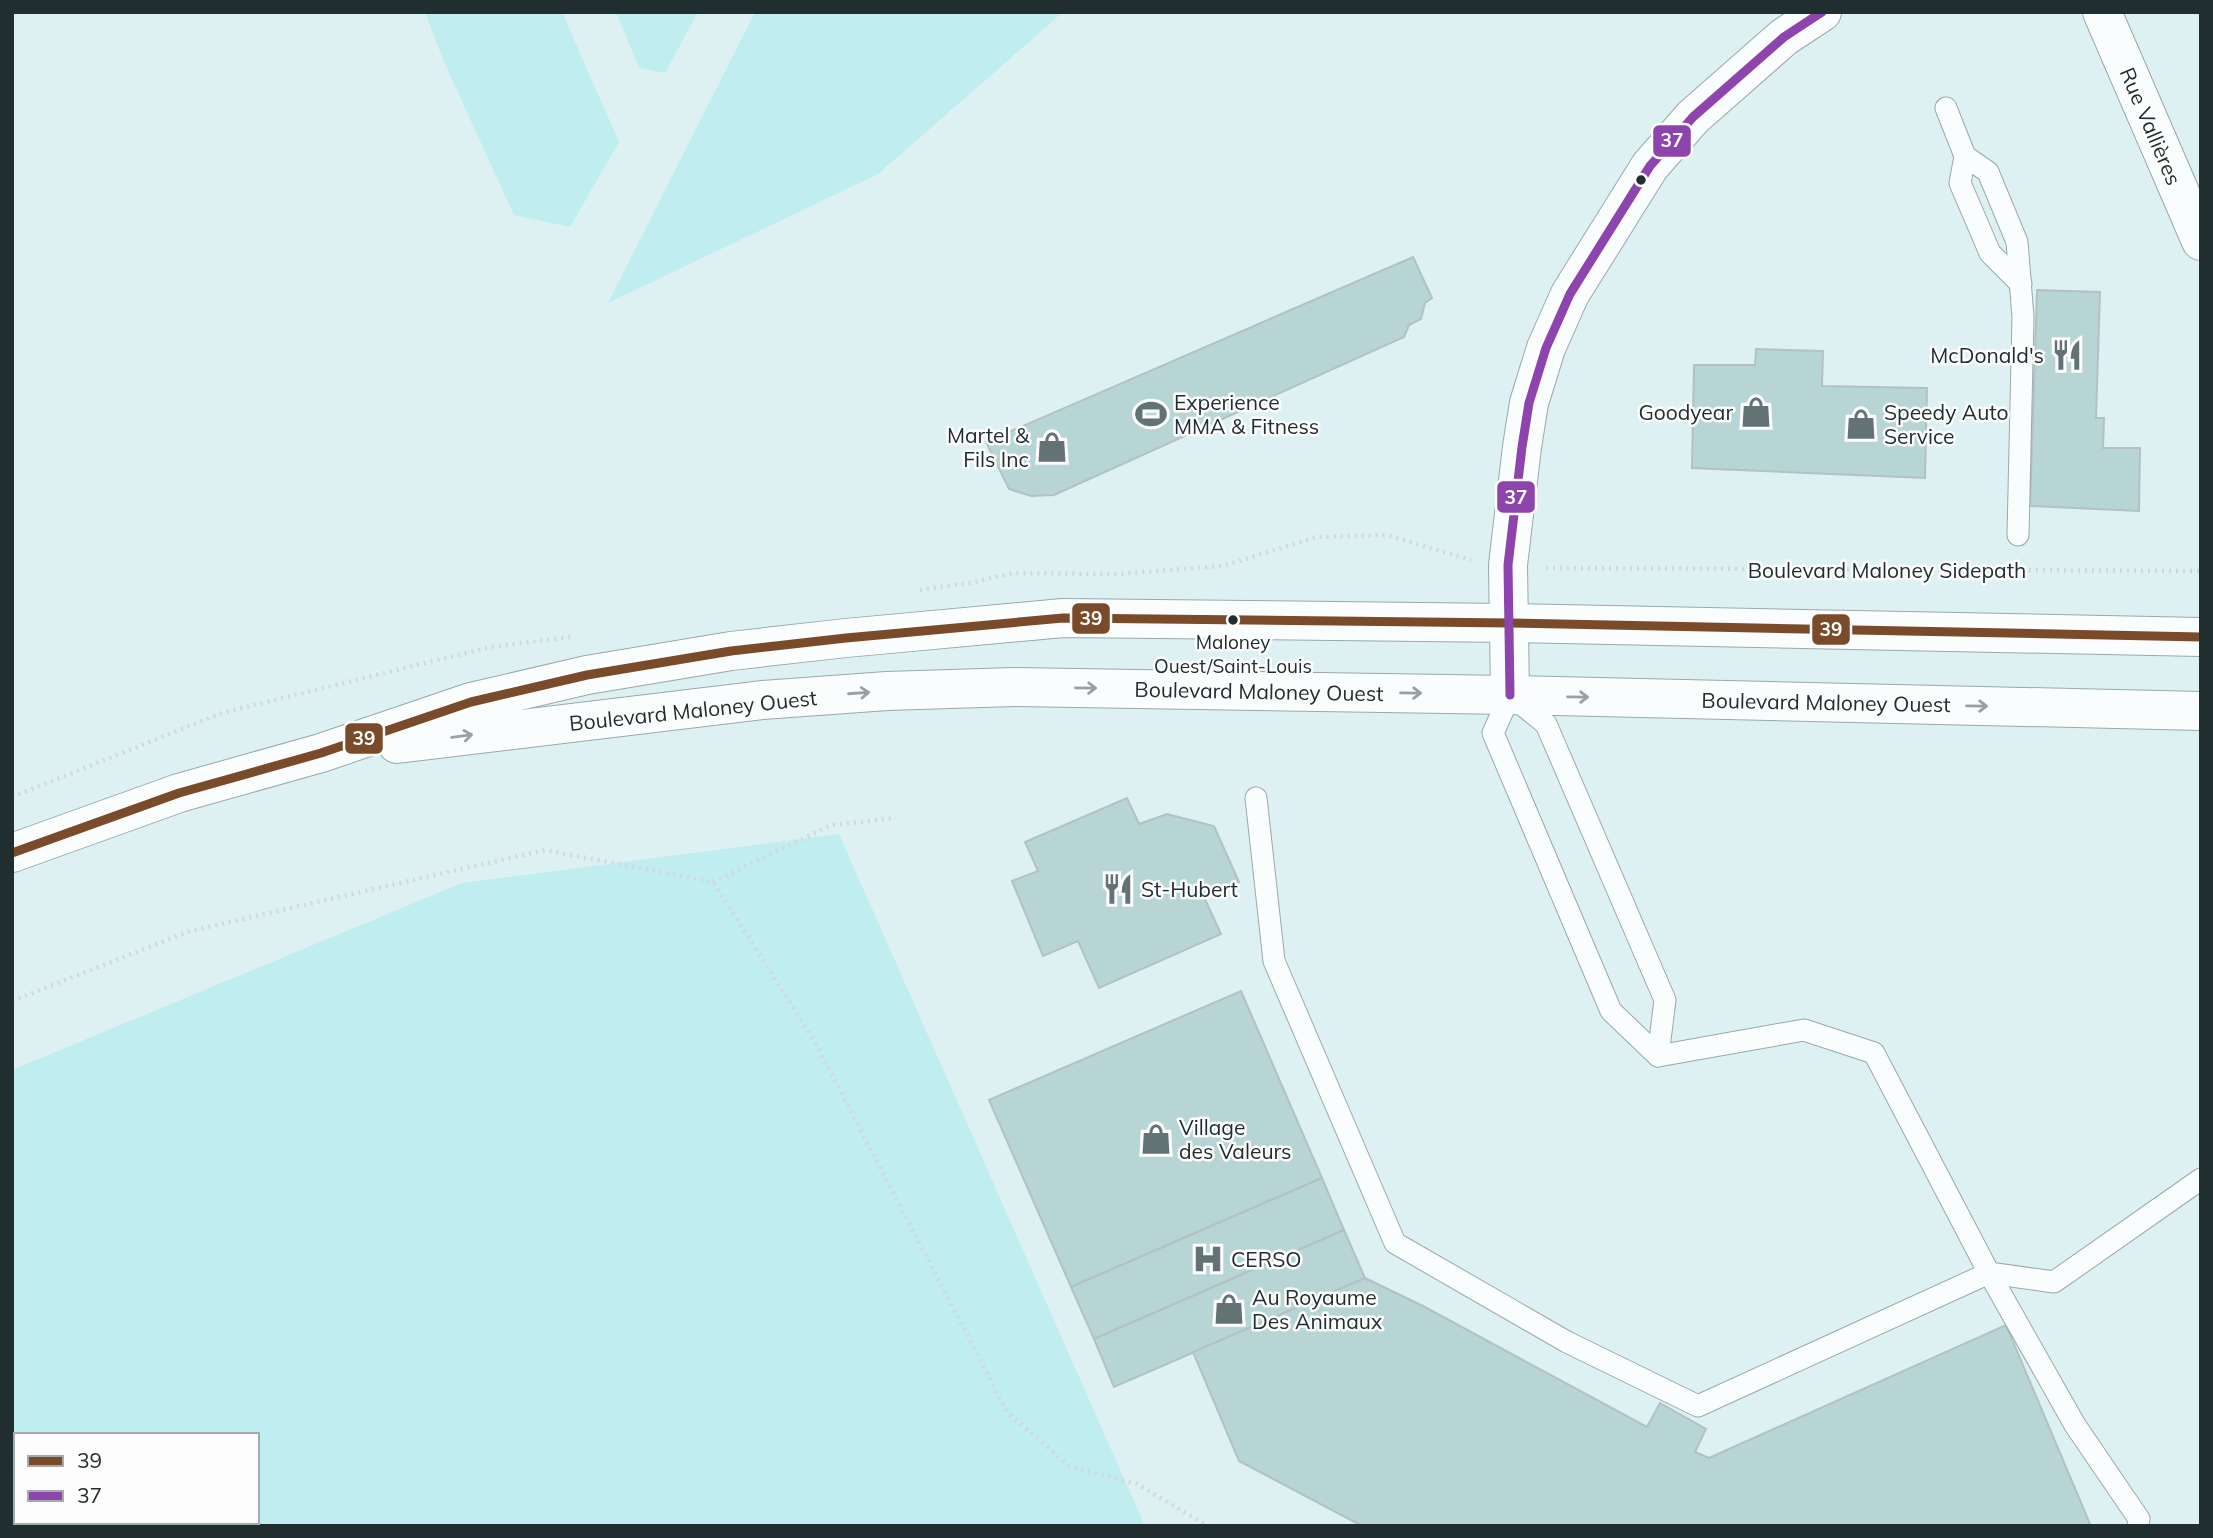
<svg xmlns="http://www.w3.org/2000/svg" width="2213" height="1538" font-family="Mulish,sans-serif">
  <style>
    .green { fill: #bfedf0; fill-rule: evenodd }
    .building { fill: #b8d5d6; stroke: #b3c1c2; stroke-width: 2 }
    .lines { fill: none; stroke-linecap: round; stroke-linejoin: round }
    .service-casing { stroke: #9aa8a9; stroke-width: 23 }
    .minor-casing { stroke: #9aa8a9; stroke-width: 40 }
    .tertiary-casing { stroke: #9aa8a9; stroke-width: 40 }
    .primary-casing { stroke: #9aa8a9; stroke-width: 40 }
    .path { stroke: #d2d8d8; stroke-width: 4.5; stroke-dasharray: 2 5; stroke-linecap: butt }
    .service { stroke: #fafdfd; stroke-width: 21 }
    .minor { stroke: #fafdfd; stroke-width: 38 }
    .tertiary { stroke: #fafdfd; stroke-width: 38 }
    .primary { stroke: #fafdfd; stroke-width: 38 }
    .bus-1-casing { stroke: #fdfdfd; stroke-width: 14 }
    .bus-2-casing { stroke: #fdfdfd; stroke-width: 14 }
    .bus-1 { stroke: #7a4b2a; stroke-width: 9 }
    .bus-2 { stroke: #8e44ad; stroke-width: 9 }
    .oneway { stroke: #98a0a0 }
    .bus-dot { fill: #212e2f; stroke: #fdfdfd; stroke-width: 2.5 }
    .labels { text-anchor: middle; dominant-baseline: central; stroke-width: 5; stroke-linejoin: round; paint-order: stroke }
    .bus-label { font-size: 19px; fill: #212e2f; stroke: #fdfdfd }
    .street-label { font-size: 21px; fill: #212e2f; stroke: #fdfdfd }
    .poi-label { font-size: 21px; fill: #212e2f; stroke: #fdfdfd; text-anchor: start }
    .line-badge { stroke: #fdfdfd; stroke-width: 2.5 }
    .badge-label { font-size: 19px; text-anchor: middle; font-weight: bold; fill: #fff }
  </style>
  <rect width="100%" height="100%" fill="#def1f2"/>
  <g class="green">
    <path d="M425,12h137l57,130 -49,85 -56,-12 -70,-153z"/>
    <path d="M616,12h82l-33,61 -26,-5z"/>
    <path d="M755,12h308l-185,162 -270,129z"/>
    <path d="M839,834l306,692h-1133v-456l450,-187zM16,1435h241v87h-241z"/>
  </g>
  <g class="building">
    <path d="M1413,257l19,41 -7,5 -4,16 -12,6 -5,12 -350,158 -23,1 -22,-7 -23,-47z"/>
    <path d="M2037,290l63,2 -4,126h8l-1,30h37l-1,63 -109,-5z"/>
    <path d="M1756,349l67,2 -1,35 105,2 -2,90 -233,-10 2,-103h61z"/>
    <path d="M1127,798l12,26 28,-10 47,12 25,56 -35,15 17,37 -122,54 -21,-47 -35,15 -31,-75 26,-10 -13,-29z"/>
    <path d="M1241,991l81,187 -251,109 -82,-187z"/>
    <path d="M1322,1178l22,52 -250,109 -23,-52z"/>
    <path d="M1344,1230l21,48 -251,109 -20,-48z"/>
    <path d="M1365,1278l58,28 224,121 13,-24 46,26 -11,23 14,6 297,-133 84,199 -5,2h-723l-123,-65 -46,-109z"/>
  </g>
  <g class="lines">
    <defs>
      <g id="service">
        <path d="M1946,108l19,48 23,16 29,70 6,75 -5,218"/>
        <path d="M1965,156l-5,27 30,70 31,31"/>
        <path d="M1510,695l36,29 119,276 -7,56 -47,-45 -118,-278z"/>
        <path d="M1256,798l18,163 121,282 172,99 131,64 291,-133 86,152 64,94 -1,7"/>
        <path d="M1658,1056l146,-26 70,23 115,220 65,9 147,-103"/>
      </g>
      <path id="minor" d="M2102,12l99,229"/>
      <path id="tertiary" d="M1510,695l-2,-130 14,-118 7,-44 17,-55 24,-54 80,-128 43,-49 91,-80 38,-25"/>
      <g id="primary">
        <path d="M397,744l365,-44 125,-9 127,-4 496,8 691,16"/>
        <path d="M12,853l167,-60 142,-40 150,-51 116,-27 144,-24 115,-13 217,-20 446,5 692,14"/>
      </g>
    </defs>
    <use href="#service" class="service-casing"/>
    <use href="#minor" class="minor-casing"/>
    <use href="#tertiary" class="tertiary-casing"/>
    <use href="#primary" class="primary-casing"/>
    <g class="path">
      <path d="M1546,568l655,3"/>
      <path d="M920,590l55,-8 38,-9 104,1 106,-8 93,-29 70,-2 85,25"/>
      <path d="M12,797l210,-84 268,-66 81,-10"/>
      <path d="M713,882l119,-57 64,-7"/>
      <path d="M12,1001l178,-70 355,-81 168,32 102,160 192,370 62,54 68,18 71,42"/>
    </g>
    <use href="#service" class="service"/>
    <use href="#minor" class="minor"/>
    <use href="#tertiary" class="tertiary"/>
    <use href="#primary" class="primary"/>
    <defs>
      <path id="bus-1" d="M12,853l167,-60 142,-40 150,-51 116,-27 144,-24 115,-13 217,-20 446,5 692,14"/>
      <path id="bus-2" d="M1510,695l-2,-130 14,-118 7,-44 17,-55 24,-54 80,-128 43,-49 91,-80 38,-25"/>
    </defs>
    <use href="#bus-1" class="bus-1-casing"/>
    <use href="#bus-2" class="bus-2-casing"/>
    <use href="#bus-1" class="bus-1"/>
    <use href="#bus-2" class="bus-2"/>
  </g>
  <defs><path id="oneway-shaft" d="M-6 0H5M1.5-3L5.5 0L1.5 3" fill="none" stroke-width="1.6" stroke-linecap="round" stroke-linejoin="round" transform="scale(1.75)"/></defs>
  <g class="oneway">
    <use href="#oneway-shaft" transform="translate(1086 688) rotate(1)"/>
    <use href="#oneway-shaft" transform="translate(859 693) rotate(-4)"/>
    <use href="#oneway-shaft" transform="translate(1411 693) rotate(1)"/>
    <use href="#oneway-shaft" transform="translate(1578 697) rotate(1)"/>
    <use href="#oneway-shaft" transform="translate(1977 706) rotate(1)"/>
    <use href="#oneway-shaft" transform="translate(462 736) rotate(-7)"/>
  </g>
  <defs>
    <symbol id="restaurant-bare" viewBox="-9 -9 18 18"><path d="M-5-6h1v4h1v-4h1v4h1v-4h1v5L-1.5 .5V6h-2V.5L-5-1ZM5-6V6H3V1.5H1.5Q1.5-4 5-6Z" fill="#637273" stroke="#fdfdfd" stroke-width="2.5" paint-order="stroke"/></symbol>
    <symbol id="shop-bare" viewBox="-9 -9 18 18"><path d="M-5-2.5h2.3a2.7 3.5 0 0 1 5.4 0H5L5.5 6h-11ZM-1.5-2.5h3a1.5 2.3 0 0 0-3 0Z" fill="#637273" stroke="#fdfdfd" stroke-width="2.5" paint-order="stroke"/></symbol>
    <symbol id="stadium-bare" viewBox="-9 -9 18 18"><path d="M0-5a6.5 5 0 1 0 0 10a6.5 5 0 1 0 0-10ZM-3.5-1.8h7v3.6h-7Z" fill="#637273" stroke="#fdfdfd" stroke-width="2.5" paint-order="stroke"/></symbol>
    <symbol id="hospital-bare" viewBox="-9 -9 18 18"><path d="M-5-5h3v3.5h4V-5h3V5h-3V1.5h-4V5h-3Z" fill="#637273" stroke="#fdfdfd" stroke-width="2.5" paint-order="stroke"/></symbol>
  </defs>
  <g fill-rule="evenodd">
    <use href="#restaurant-bare" x="2045" y="333" width="44" height="44"/>
    <use href="#shop-bare" x="1734" y="390" width="44" height="44"/>
    <use href="#stadium-bare" x="1129" y="392" width="44" height="44"/>
    <use href="#shop-bare" x="1839" y="402" width="44" height="44"/>
    <use href="#shop-bare" x="1030" y="425" width="44" height="44"/>
    <use href="#restaurant-bare" x="1096" y="867" width="44" height="44"/>
    <use href="#shop-bare" x="1134" y="1117" width="44" height="44"/>
    <use href="#hospital-bare" x="1186" y="1237" width="44" height="44"/>
    <use href="#shop-bare" x="1207" y="1287" width="44" height="44"/>
  </g>
  <g class="bus-dot">
    <circle cx="1641" cy="180" r="6"/>
    <circle cx="1233" cy="620" r="6"/>
  </g>
  <g class="labels">
    <g class="bus-label">
      <text x="1233" y="642">Maloney<tspan x="1233" dy="24">Ouest/Saint-Louis</tspan></text>
    </g>
    <g class="street-label">
      <text transform="translate(2151 126) rotate(67)">Rue Vallières</text>
      <text x="1887" y="570">Boulevard Maloney Sidepath</text>
      <text transform="translate(1259 691) rotate(1)">Boulevard Maloney Ouest</text>
      <text transform="translate(1826 702) rotate(1)">Boulevard Maloney Ouest</text>
      <text transform="translate(693 710) rotate(-6)">Boulevard Maloney Ouest</text>
    </g>
    <g class="poi-label">
      <text x="2044" y="355" text-anchor="end">McDonald's</text>
      <text x="1174" y="402">Experience<tspan x="1174" dy="24">MMA &amp; Fitness</tspan></text>
      <text x="1733" y="412" text-anchor="end">Goodyear</text>
      <text x="1884" y="412">Speedy Auto<tspan x="1884" dy="24">Service</tspan></text>
      <text x="1029" y="435" text-anchor="end">Martel &amp;<tspan x="1029" dy="24">Fils Inc</tspan></text>
      <text x="1141" y="889">St-Hubert</text>
      <text x="1179" y="1127">Village<tspan x="1179" dy="24">des Valeurs</tspan></text>
      <text x="1231" y="1259">CERSO</text>
      <text x="1252" y="1297">Au Royaume<tspan x="1252" dy="24">Des Animaux</tspan></text>
    </g>
  </g>
  <g class="line-badge">
    <rect x="1652" y="124" width="40" height="34" rx="7" fill="#8e44ad"/>
    <rect x="1496" y="480" width="40" height="34" rx="7" fill="#8e44ad"/>
    <rect x="1071" y="602" width="40" height="33" rx="7" fill="#7a4b2a"/>
    <rect x="1811" y="613" width="40" height="33" rx="7" fill="#7a4b2a"/>
    <rect x="344" y="722" width="40" height="33" rx="7" fill="#7a4b2a"/>
  </g>
  <g class="badge-label">
    <text x="1672" y="147">37</text>
    <text x="1516" y="504">37</text>
    <text x="1091" y="625">39</text>
    <text x="1831" y="636">39</text>
    <text x="364" y="745">39</text>
  </g>
  <rect width="2213" height="1538" fill="none" stroke="#212e2f" stroke-width="28"/>
  <rect x="14" y="1433" width="245" height="91" fill="#fdfdfd" stroke="#a5aaab" stroke-width="2"/>
  <rect x="28" y="1456" width="35" height="10" fill="#7a4b2a" stroke="#a5aaab" stroke-width="2"/>
  <text x="77" y="1468" font-size="21" fill="#212e2f">39</text>
  <rect x="28" y="1491" width="35" height="10" fill="#8e44ad" stroke="#a5aaab" stroke-width="2"/>
  <text x="77" y="1503" font-size="21" fill="#212e2f">37</text>
</svg>
